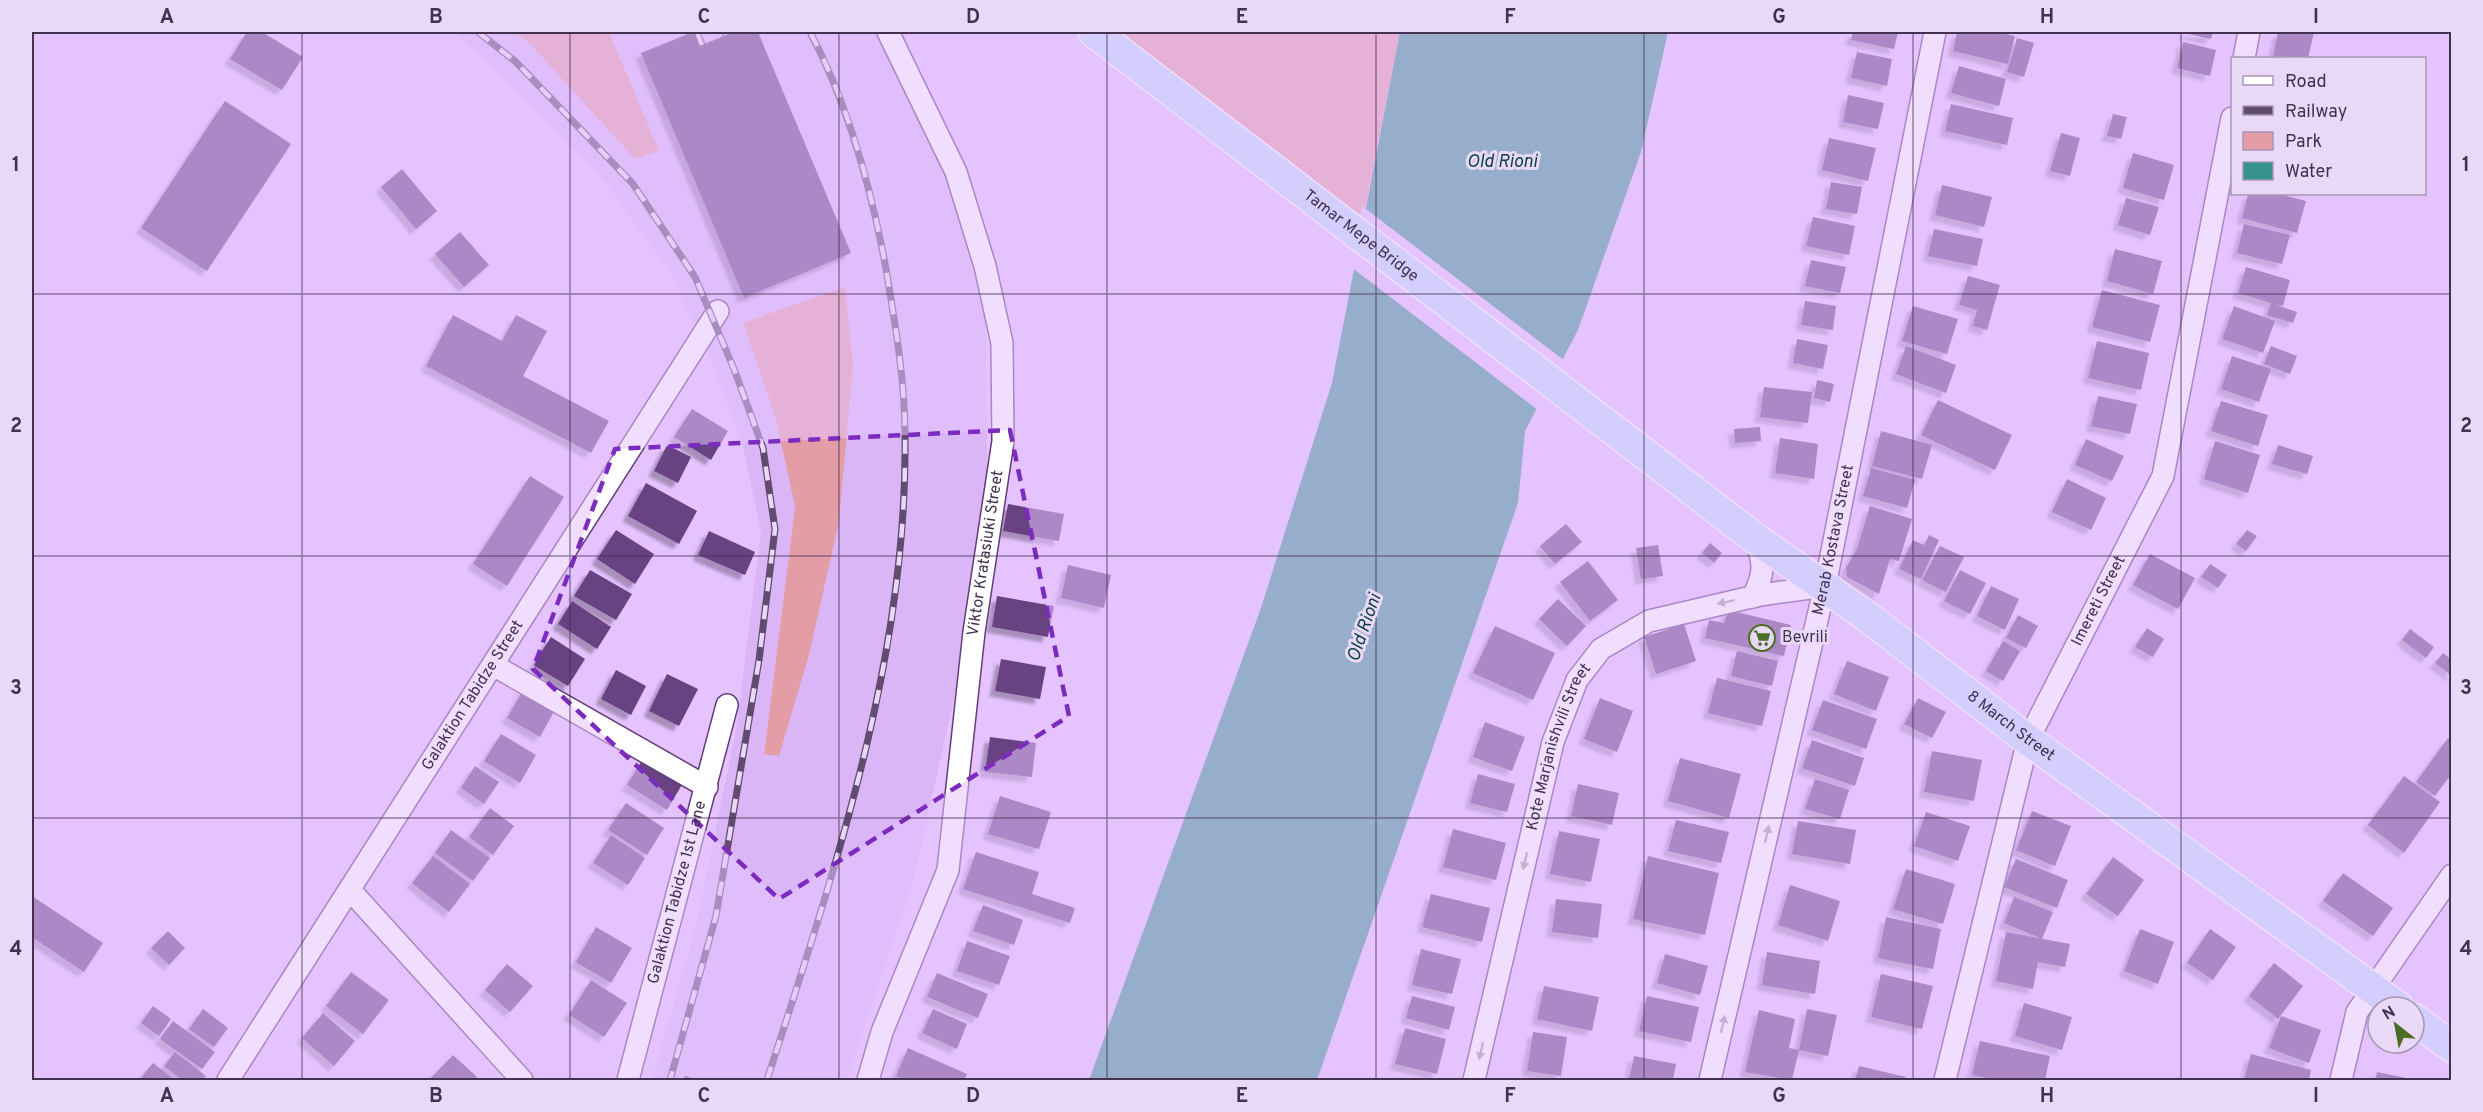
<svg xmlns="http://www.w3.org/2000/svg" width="2483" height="1112" font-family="Overpass,sans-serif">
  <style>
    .built { fill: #dab6f6; fill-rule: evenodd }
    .green { fill: #e49ca6 }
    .water { fill: #38928e }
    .pier { fill: #e5c3ff }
    .building { fill: #694282; filter: url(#shadow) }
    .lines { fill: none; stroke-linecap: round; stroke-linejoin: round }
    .minor-casing { stroke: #623c7c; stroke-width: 24 }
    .highway-casing { stroke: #fff; stroke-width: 33 }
    .minor { stroke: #fff; stroke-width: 21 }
    .highway { stroke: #bcdbfc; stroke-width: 30 }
    .rail-casing { stroke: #614c6f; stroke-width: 7 }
    .rail { stroke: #e9d9f7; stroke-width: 4.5; stroke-dasharray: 14; stroke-linecap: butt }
    .oneway { fill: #a198a7 }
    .marked { fill: none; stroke: #7b2cbf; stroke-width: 4.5; stroke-dasharray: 12 8; stroke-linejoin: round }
    .grid { fill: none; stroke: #43314f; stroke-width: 1.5; stroke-opacity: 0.55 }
    .labels { text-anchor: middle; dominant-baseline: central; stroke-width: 6; stroke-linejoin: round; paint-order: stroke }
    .street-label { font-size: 16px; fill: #43314f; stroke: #e9d9f7 }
    .poi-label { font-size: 16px; fill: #43314f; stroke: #e9d9f7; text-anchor: start }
    .water-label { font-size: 18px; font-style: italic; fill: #0d4341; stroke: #e9d9f7 }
    .neatline { fill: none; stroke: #43314f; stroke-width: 2 }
    .grid-label { font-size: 20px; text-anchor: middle; font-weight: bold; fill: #43314f }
  </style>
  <defs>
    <filter id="shadow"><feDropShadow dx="-5.5" dy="5.5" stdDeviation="1.5" flood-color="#0004"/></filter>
  </defs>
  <rect width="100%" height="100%" fill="#e5c3ff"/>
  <path class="built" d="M454,32h61l144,119 -50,-119h298l1,37 34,92 44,159 1,150 -31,219 -44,197 -66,194h-194l43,-149 41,-201 25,-199 -18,-84 -30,-83 -44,-94 -63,-87 -105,-108zM853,365l-14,157 -30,133 -30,100 -15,-1 31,-247 -20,-92z"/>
  <g class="green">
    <path d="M515,32h94l50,119 -24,8 -103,-113z"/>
    <path d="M1109,32h291l-39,197z"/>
    <path d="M845,287l8,78 -14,157 -30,133 -30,101 -15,-2 31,-247 -20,-92 -32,-92z"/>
  </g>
  <path class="water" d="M1400,32h268l-27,120 -63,178 -53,101 -7,72 -201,577h-228l172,-472 71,-225z"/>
  <path class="pier" d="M1362,206l203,155 -26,50 -188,-144z"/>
  <g class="building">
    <path d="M247,32h15l41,25 -21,33 -52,-31z"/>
    <path d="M693,32h3l6,13 32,-13h24l93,221 -107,45 -103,-245z"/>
    <path d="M1853,32h45l-4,17 -43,-9z"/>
    <path d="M1957,32h39l19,4 -7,28 -55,-13z"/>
    <path d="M2180,32h33l-2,7z"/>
    <path d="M2278,32h36l-6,26 -35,-2z"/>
    <path d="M2017,38l17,5 -10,34 -17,-5z"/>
    <path d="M2183,42l33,8 -6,26 -33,-8z"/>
    <path d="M1857,52l35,7 -5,27 -36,-8z"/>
    <path d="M1959,66l47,13 -7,27 -48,-13z"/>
    <path d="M1848,95l36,8 -6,26 -35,-7z"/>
    <path d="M225,101l66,43 -84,127 -66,-43z"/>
    <path d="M1951,104l62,14 -6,27 -62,-14z"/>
    <path d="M2113,114l14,3 -6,22 -14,-3z"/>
    <path d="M2061,133l19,5 -10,38 -20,-5z"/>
    <path d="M1829,138l47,10 -8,33 -46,-11z"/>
    <path d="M2133,153l41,12 -10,35 -41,-12z"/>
    <path d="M402,169l35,42 -21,18 -35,-42z"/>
    <path d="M1831,182l31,5 -5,27 -31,-5z"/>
    <path d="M1942,185l50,12 -8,30 -49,-12z"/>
    <path d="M2248,194h31l27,7 -9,32 -55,-15z"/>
    <path d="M2126,198l33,9 -9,28 -32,-10z"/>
    <path d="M1813,217l42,9 -6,29 -43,-9z"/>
    <path d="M2244,224l46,11 -8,29 -45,-11z"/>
    <path d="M1934,229l49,10 -6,27 -49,-10z"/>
    <path d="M460,232l29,33 -25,22 -29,-33z"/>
    <path d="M2115,249l47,12 -9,33 -46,-13z"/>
    <path d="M1811,260l35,7 -6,26 -35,-7z"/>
    <path d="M2246,267l44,13 -7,26 -7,-1 21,7 -4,11 -26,-8 4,-12 -33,-10z"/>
    <path d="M1968,276l32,9 -13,45 -14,-4 4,-16 -18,-5z"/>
    <path d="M2102,290l58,15 -10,37 -58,-15z"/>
    <path d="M1805,301l31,5 -3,24 -32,-5z"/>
    <path d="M1913,306l45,13 -11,35 -45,-13z"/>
    <path d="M2234,306l41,15 -12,32 -41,-14z"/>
    <path d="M453,315l49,26 14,-26 31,16 -24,45 86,45 -18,32 -165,-87z"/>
    <path d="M1797,339l31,6 -5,24 -30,-6z"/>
    <path d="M2097,341l52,12 -8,37 -53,-12z"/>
    <path d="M1906,346l50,19 -10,28 -50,-19z"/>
    <path d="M2271,346l26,10 -7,18 -26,-10z"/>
    <path d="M2232,356l39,13 -12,33 -38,-13z"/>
    <path d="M1817,380l17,4 -4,18 -16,-4z"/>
    <path d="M1764,387l48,5 -4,31 -48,-6z"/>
    <path d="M2098,396l39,8 -7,30 -39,-8z"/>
    <path d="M1938,400l74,35 -17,35 -74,-35z"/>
    <path d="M2221,401l47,14 -10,31 -47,-15z"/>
    <path d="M692,409l36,22 -17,29 -37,-23z"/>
    <path d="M1760,427l1,14 -26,2 -1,-14z"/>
    <path d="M1881,431l51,14 -10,34 -50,-13z"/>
    <path d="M1780,438l38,6 -4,35 -39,-6z"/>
    <path d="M2086,439l38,17 -12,25 -37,-16z"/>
    <path d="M2215,441l45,14 -12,38 -44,-14z"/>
    <path d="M667,445l24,12 -13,26 -24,-12z"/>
    <path d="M2278,445l35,11 -6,18 -35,-10z"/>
    <path d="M1871,468l44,12 -8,28 -44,-12z"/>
    <path d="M530,476l34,21 -57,89 -34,-22z"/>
    <path d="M2067,479l39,19 -15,32 -39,-18z"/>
    <path d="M646,483l51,28 -18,33 -51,-28z"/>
    <path d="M1008,504l56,10 -5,27 -56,-10z"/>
    <path d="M1870,506l42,13 -13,42 -9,-2 -11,35 -32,-17 -1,-9 11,-19z"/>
    <path d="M1566,524l16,18 -27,22 -15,-18z"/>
    <path d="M616,530l38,24 -19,30 -38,-25z"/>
    <path d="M2247,530l10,6 -11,15 -10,-7z"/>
    <path d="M709,531l46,21 -10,23 -47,-20z"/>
    <path d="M1929,535l10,5 -18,39 -22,-10 14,-29 11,5z"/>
    <path d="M1710,543l12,10 -8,10 -12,-10z"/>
    <path d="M1658,545l5,31 -22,3 -5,-31z"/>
    <path d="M1940,546l24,11 -18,35 -24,-12z"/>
    <path d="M2150,554l45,24 -17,31 -45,-24z"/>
    <path d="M1588,561l30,39 -28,21 -30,-39z"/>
    <path d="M2210,564l17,11 -9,13 -17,-11z"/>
    <path d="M1068,565l43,10 -7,33 -43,-10z"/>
    <path d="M590,570l42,24 -16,26 -42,-24z"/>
    <path d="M1960,570l26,13 -16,31 -26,-13z"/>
    <path d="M1991,586l28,13 -14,31 -28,-14z"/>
    <path d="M997,596l57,10 -6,31 -56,-10z"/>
    <path d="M1558,599l28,27 -19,20 -28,-27z"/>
    <path d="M572,601l39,26 -14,22 -39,-25z"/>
    <path d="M1728,610l63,15 -7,31 -79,-18 4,-18 15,3z"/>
    <path d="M2018,615l20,11 -12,22 -20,-10z"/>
    <path d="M1684,624l12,37 -40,13 -12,-37z"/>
    <path d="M1495,626l60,27 -22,47 -60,-27z"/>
    <path d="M2147,628l17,11 -11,18 -18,-10z"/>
    <path d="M2410,629l24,18 -8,11 -24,-18z"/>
    <path d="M551,637l34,22 -17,27 -35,-21z"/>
    <path d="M2003,641l17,10 -17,30 -17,-10z"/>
    <path d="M1737,651l41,10 -6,25 -41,-10z"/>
    <path d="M2443,653l9,7v16l-17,-13z"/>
    <path d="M1001,659l45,8 -6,32 -45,-8z"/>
    <path d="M1847,661l42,16 -13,34 -42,-17z"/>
    <path d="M616,670l30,16 -15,29 -30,-16z"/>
    <path d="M667,674l31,15 -19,37 -30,-15z"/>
    <path d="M1717,678l54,13 -9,35 -54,-13z"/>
    <path d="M525,687l32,19 -17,31 -33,-19z"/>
    <path d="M1600,698l33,13 -16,41 -33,-13z"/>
    <path d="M1918,698l28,14 -14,26 -28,-14z"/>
    <path d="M1823,700l54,19 -11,30 -54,-19z"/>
    <path d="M1485,722l40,15 -13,34 -39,-14z"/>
    <path d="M501,734l35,21 -16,28 -36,-22z"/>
    <path d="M990,737l46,6 -4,34 -47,-5z"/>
    <path d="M2448,738l4,3v32l-17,23 -19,-14z"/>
    <path d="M1812,740l52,18 -9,28 -53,-18z"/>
    <path d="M1932,751l50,9 -8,41 -50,-9z"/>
    <path d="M1680,758l61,16 -12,44 -61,-17z"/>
    <path d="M643,759l40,24 -16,27 -40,-25z"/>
    <path d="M475,766l24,16 -15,22 -23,-16z"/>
    <path d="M1478,774l37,10 -8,28 -37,-9z"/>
    <path d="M2404,776l36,26 -36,51 -36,-28z"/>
    <path d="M1815,779l34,11 -9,29 -35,-10z"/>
    <path d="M1578,784l41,9 -7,32 -41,-9z"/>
    <path d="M1000,796l51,16 -12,37 -51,-15z"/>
    <path d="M626,803l38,25 -17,27 -39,-25z"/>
    <path d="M490,808l24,18 -21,29 -24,-18z"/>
    <path d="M2032,811l39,15 -16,40 -39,-16z"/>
    <path d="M1926,812l44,14 -12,35 -44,-15z"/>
    <path d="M1676,820l53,12 -8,31 -53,-12z"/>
    <path d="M1798,821l58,9 -6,34 -58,-10z"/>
    <path d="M1453,829l53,14 -10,37 -53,-13z"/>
    <path d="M451,830l39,28 -17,23 -38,-28z"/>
    <path d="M1559,831l41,8 -9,43 -41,-8z"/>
    <path d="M611,835l34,23 -17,27 -35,-22z"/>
    <path d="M976,852l63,20 -7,22 43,14 -5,15 -107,-34z"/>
    <path d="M433,856l37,28 -21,28 -37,-29z"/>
    <path d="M1648,856l71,17 -14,62 -72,-16z"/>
    <path d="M2113,857l31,23 -26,36 -32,-22z"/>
    <path d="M2016,859l52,21 -11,28 -53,-21z"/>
    <path d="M1906,869l49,15 -12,40 -50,-15z"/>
    <path d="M2343,873l50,35 -20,28 -50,-35z"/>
    <path d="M1790,885l50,16 -12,40 -50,-16z"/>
    <path d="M1431,894l59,14 -8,34 -60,-15z"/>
    <path d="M32,896l71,47 -19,29 -52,-35z"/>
    <path d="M2014,897l39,15 -11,27 -38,-16z"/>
    <path d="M1556,899l46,5 -4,34 -46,-6z"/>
    <path d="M983,905l40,15 -9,25 -41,-14z"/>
    <path d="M1886,917l55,12 -8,40 -55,-11z"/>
    <path d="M596,927l36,21 -21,35 -35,-21z"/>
    <path d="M2140,929l34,13 -16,42 -34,-13z"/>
    <path d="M2210,929l26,18 -23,33 -26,-17z"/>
    <path d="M168,931l17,17 -16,17 -18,-17z"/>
    <path d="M2006,932l64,12 -5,23 -27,-5 -5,27 -37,-8z"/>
    <path d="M967,941l43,15 -11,29 -42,-14z"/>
    <path d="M1421,949l40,10 -9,35 -40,-9z"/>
    <path d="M1767,952l53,9 -5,33 -53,-9z"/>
    <path d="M1665,954l43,12 -8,29 -43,-12z"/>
    <path d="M2274,963l29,23 -25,33 -29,-23z"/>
    <path d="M507,964l26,22 -23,26 -25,-22z"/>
    <path d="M351,972l38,28 -26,34 -37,-28z"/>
    <path d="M937,973l51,21 -10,24 -51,-21z"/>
    <path d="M1881,974l52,12 -11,43 -51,-12z"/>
    <path d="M591,980l36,23 -23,34 -35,-22z"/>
    <path d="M1544,986l55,11 -7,34 -55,-12z"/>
    <path d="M1412,996l43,11 -6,23 -43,-12z"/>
    <path d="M1647,996l52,11 -8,35 -52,-11z"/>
    <path d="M2024,1003l48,14 -10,33 -47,-14z"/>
    <path d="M153,1006l18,13 -12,17 -18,-13z"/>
    <path d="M203,1009l25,19 -14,19 -25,-18z"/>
    <path d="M933,1009l34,15 -10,25 -35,-16z"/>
    <path d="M1807,1009l30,6 -9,41 -29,-6z"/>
    <path d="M1759,1010l36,9 -6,29 10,2 -7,30 -47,-8z"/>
    <path d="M323,1013l32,28 -21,25 -32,-28z"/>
    <path d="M2281,1016l40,14 -12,33 -40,-15z"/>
    <path d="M173,1021l42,31 -13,17 -42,-30z"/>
    <path d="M1405,1028l41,11 -9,35 -42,-10z"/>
    <path d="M1533,1032l34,5 -6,39 -34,-5z"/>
    <path d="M1980,1041l70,15 -5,24h-48l-25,-5z"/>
    <path d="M908,1048l59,26 -3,6h-58l-10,-4z"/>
    <path d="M175,1052l31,24 -4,4h-20l-18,-14z"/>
    <path d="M2251,1054l60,16 -2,10h-65z"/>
    <path d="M453,1055l24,22 -3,3h-45z"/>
    <path d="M1634,1056l42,8 -3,16h-44z"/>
    <path d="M153,1063l22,17h-36z"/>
    <path d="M1859,1066l47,11 -1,3h-50z"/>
    <path d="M2377,1072l34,7v1h-36z"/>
    <path d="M685,1076l13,4h-14z"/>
  </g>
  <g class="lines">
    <defs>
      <g id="minor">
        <path d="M2244,58l5,-26"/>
        <path d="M1753,597c12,-25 11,-32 3,-58"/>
        <path d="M493,665l214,122"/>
        <path d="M350,890l172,190"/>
        <path id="s1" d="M228,1080l490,-769"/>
        <path id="s2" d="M628,1080l99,-375"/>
        <path id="s3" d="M868,1080l14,-48 66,-162 26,-238 29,-191 -1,-98 -17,-77 -29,-94 -68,-140"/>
        <path id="s4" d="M1474,1080l79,-338 24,-62 24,-31 48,-28 111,-26 65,-9"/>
        <path id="s5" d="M1710,1080l115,-494 110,-554"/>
        <path id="s6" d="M1945,1080l83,-340 135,-264 69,-358"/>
        <path d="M2341,1080l16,-68 95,-137"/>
      </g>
      <g id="highway">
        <path id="s7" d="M1094,32l662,507 109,76 163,125 370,267"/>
        <path d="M2414,1019l38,28"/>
      </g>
    </defs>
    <use href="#minor" class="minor-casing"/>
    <use href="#highway" class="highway-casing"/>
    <use href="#minor" class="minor"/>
    <use href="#highway" class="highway"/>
    <defs>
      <g id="rail">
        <path d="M478,32l38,30 117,122 62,93 39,92 29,79 12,81 -16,131 -43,256 -46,164"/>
        <path d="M697,32l5,13"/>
        <path d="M725,32l1,3"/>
        <path d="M767,1080c67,-208 141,-422 138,-644 0,-56 -10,-113 -19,-167 -15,-82 -37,-163 -76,-237"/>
      </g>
    </defs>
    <use href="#rail" class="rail-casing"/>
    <use href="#rail" class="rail"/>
  </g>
  <defs><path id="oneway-solid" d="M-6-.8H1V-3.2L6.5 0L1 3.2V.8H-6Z" transform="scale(1.5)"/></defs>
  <g class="oneway">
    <use href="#oneway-solid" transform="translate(1726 602) rotate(168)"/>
    <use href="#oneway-solid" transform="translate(1767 834) rotate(-77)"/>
    <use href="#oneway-solid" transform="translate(1525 861) rotate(103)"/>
    <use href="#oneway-solid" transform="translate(1723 1024) rotate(-77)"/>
    <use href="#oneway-solid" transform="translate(1481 1051) rotate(103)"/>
  </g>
  <path d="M0 0H2483V1112H0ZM1010,430l59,286 -290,183 -246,-230 82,-220z" fill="#e5c3ff" fill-opacity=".55" fill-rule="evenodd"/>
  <path class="marked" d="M1010,430l59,286 -290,183 -246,-230 82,-220z"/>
  <path class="grid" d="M302,32v1048M570,32v1048M839,32v1048M1107,32v1048M1376,32v1048M1644,32v1048M1913,32v1048M2181,32v1048M32,294h2420M32,556h2420M32,818h2420"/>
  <defs>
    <symbol id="supermarket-ring" viewBox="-11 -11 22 22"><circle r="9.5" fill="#e9d9f7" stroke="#4b6d24" stroke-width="1.5"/><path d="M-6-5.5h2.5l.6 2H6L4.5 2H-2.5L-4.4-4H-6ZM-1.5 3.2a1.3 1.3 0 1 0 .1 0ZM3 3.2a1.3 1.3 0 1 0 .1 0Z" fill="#4b6d24"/></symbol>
  </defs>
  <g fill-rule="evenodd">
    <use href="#supermarket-ring" x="1747" y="623" width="30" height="30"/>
  </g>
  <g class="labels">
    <g class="street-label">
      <text stroke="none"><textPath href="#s7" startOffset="336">Tamar Mepe Bridge</textPath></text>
      <text stroke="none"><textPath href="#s5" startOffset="554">Merab Kostava Street</textPath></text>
      <text stroke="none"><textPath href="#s3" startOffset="544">Viktor Kratasiuki Street</textPath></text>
      <text stroke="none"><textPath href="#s6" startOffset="506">Imereti Street</textPath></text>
      <text stroke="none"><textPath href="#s1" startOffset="456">Galaktion Tabidze Street</textPath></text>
      <text stroke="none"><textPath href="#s7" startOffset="1150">8 March Street</textPath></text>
      <text stroke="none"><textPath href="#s4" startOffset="344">Kote Marjanishvili Street</textPath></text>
      <text stroke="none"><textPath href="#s2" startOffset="194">Galaktion Tabidze 1st Lane</textPath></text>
    </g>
    <g class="poi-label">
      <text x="1782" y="638">Bevrili</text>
    </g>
    <g class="water-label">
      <text x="1502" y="162">Old Rioni</text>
      <text transform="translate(1365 628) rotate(-71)">Old Rioni</text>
    </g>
  </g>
  <rect width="2483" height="1112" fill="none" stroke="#e9d9f7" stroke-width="66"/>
  <rect x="2231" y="57" width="195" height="138" fill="#e9d9f7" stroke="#a796b4" stroke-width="1.5"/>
  <rect x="2243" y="76" width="30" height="9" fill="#ffffff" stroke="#a796b4" stroke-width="1.5"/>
  <text x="2285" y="87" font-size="18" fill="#43314f">Road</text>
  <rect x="2243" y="106" width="30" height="9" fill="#614c6f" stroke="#a796b4" stroke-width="1.5"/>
  <text x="2285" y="117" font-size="18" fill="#43314f">Railway</text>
  <rect x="2243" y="132" width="30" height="18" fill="#e49ca6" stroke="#a796b4" stroke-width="1.5"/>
  <text x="2285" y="147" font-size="18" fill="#43314f">Park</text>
  <rect x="2243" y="162" width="30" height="18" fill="#38928e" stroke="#a796b4" stroke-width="1.5"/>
  <text x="2285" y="177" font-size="18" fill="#43314f">Water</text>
  <g transform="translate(2396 1025) rotate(329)"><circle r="28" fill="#e9d9f7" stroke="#a796b4" stroke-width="1.5"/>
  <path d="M0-4.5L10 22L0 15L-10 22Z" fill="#4b6d24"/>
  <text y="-9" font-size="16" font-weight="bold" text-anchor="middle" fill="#43314f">N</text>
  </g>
  <rect x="33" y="33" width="2417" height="1046" class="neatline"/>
  <g class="grid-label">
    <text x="167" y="23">A</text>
    <text x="436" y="23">B</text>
    <text x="704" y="23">C</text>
    <text x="973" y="23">D</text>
    <text x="1242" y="23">E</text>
    <text x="1510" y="23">F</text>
    <text x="1779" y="23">G</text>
    <text x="2047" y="23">H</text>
    <text x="2316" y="23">I</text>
    <text x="16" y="171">1</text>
    <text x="2466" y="171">1</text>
    <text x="16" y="432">2</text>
    <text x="2466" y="432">2</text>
    <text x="16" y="694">3</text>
    <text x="2466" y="694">3</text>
    <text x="16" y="955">4</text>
    <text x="2466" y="955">4</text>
    <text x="167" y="1102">A</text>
    <text x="436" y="1102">B</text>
    <text x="704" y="1102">C</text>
    <text x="973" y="1102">D</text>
    <text x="1242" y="1102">E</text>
    <text x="1510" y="1102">F</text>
    <text x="1779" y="1102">G</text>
    <text x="2047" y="1102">H</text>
    <text x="2316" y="1102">I</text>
  </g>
</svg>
